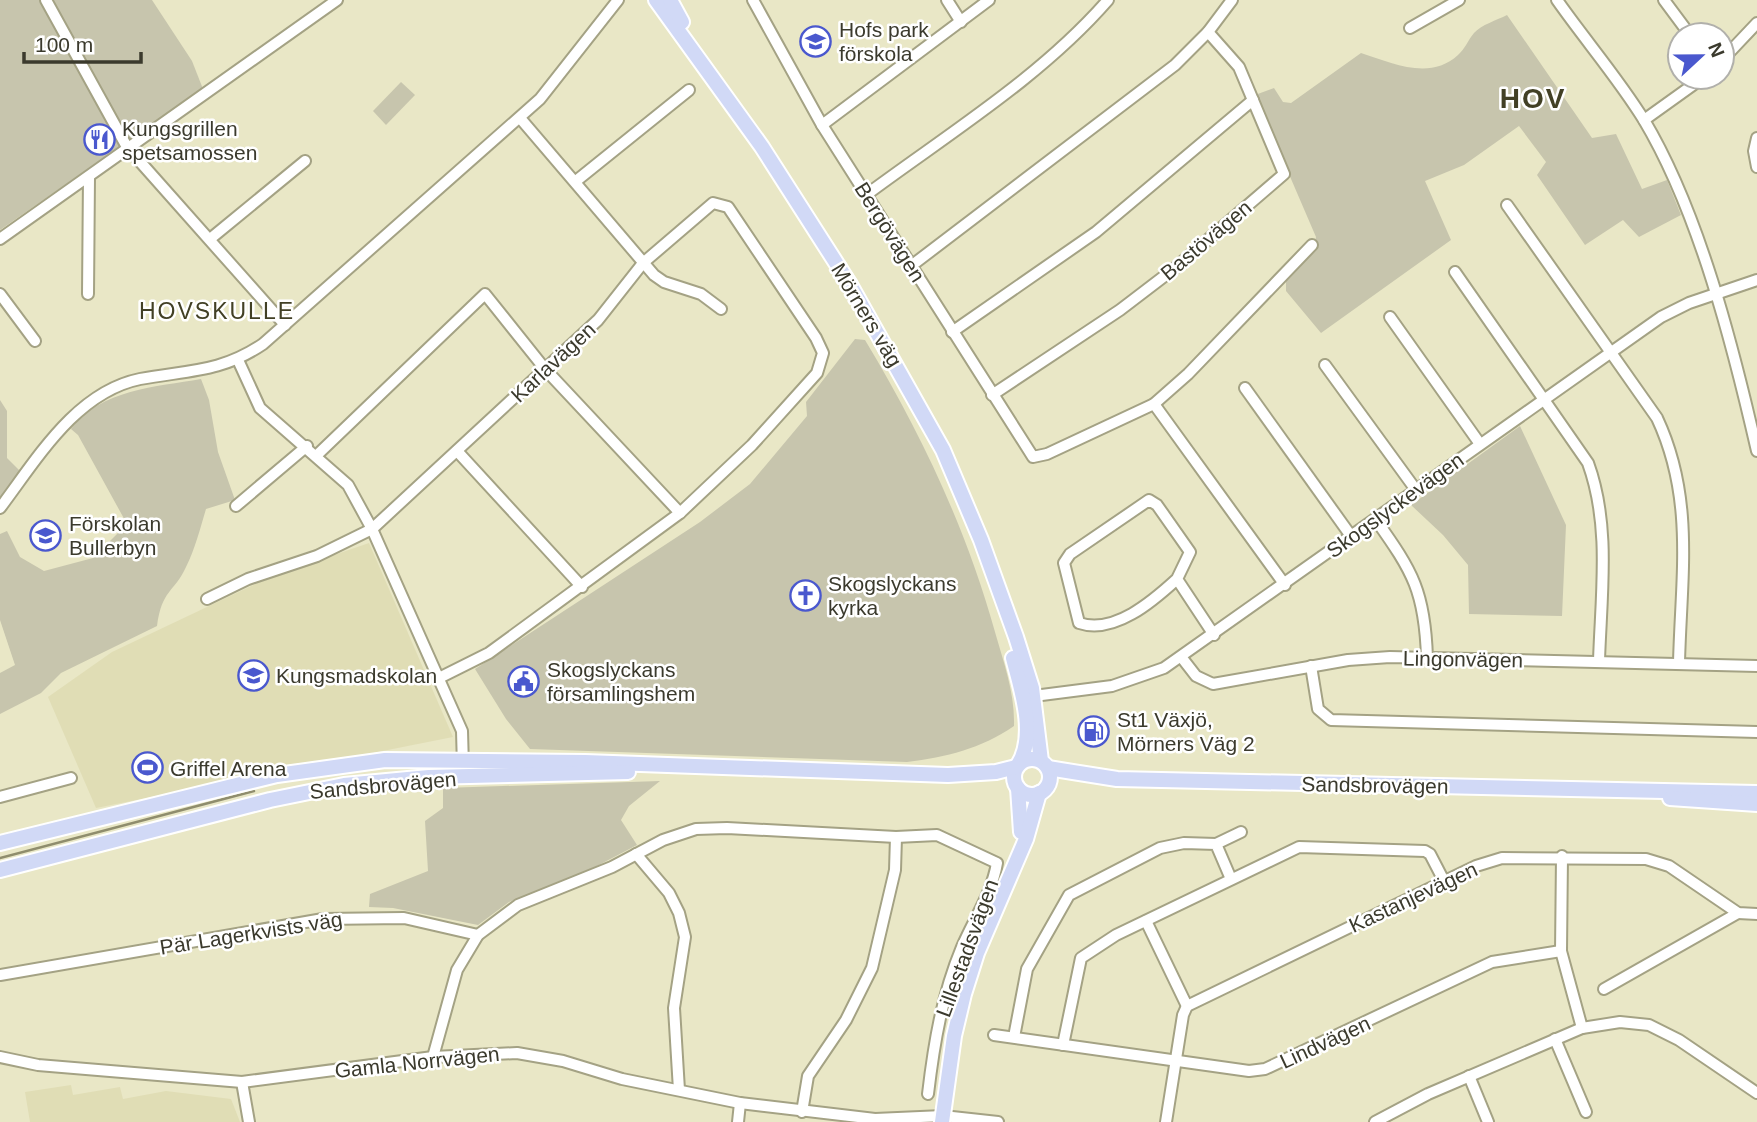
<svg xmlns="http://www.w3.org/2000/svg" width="1757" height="1122" font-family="Arial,sans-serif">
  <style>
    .built { fill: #e0ddb5 }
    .green { fill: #c7c5ad }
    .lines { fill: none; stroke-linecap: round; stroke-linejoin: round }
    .stream { stroke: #8f8d6d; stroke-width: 2.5 }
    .minor-casing { stroke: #a4a284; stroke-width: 14 }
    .major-casing { stroke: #fff; stroke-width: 18 }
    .minor { stroke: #fff; stroke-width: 10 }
    .major { stroke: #d1d9f6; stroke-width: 14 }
    .labels { text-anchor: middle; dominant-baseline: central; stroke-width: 5; stroke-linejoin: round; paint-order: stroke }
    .poi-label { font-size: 21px; fill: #3b3a2d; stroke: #fff; text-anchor: start }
    .street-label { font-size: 21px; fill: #3b3a2d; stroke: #fff }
    .neighbourhood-label { font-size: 23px; letter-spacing: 2px; fill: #424025; stroke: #fff }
    .district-label { font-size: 28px; font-weight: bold; letter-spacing: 2px; fill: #424025; stroke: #fff }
  </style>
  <rect width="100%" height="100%" fill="#e9e7c6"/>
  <g class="built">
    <path d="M369,543l84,194 -357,71 -48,-111 64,-45 158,-75z"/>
    <path d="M71,1085l2,10 47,-8 3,12 43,-8 65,8 9,23h-210l-5,-30z"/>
  </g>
  <g class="green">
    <path d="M0,0h152l40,61 11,28 -203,141z"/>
    <path d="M1507,15l85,123 24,-4 26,55 25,-9 14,35 -42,22 -16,-17 -38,25 -48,-70 9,-13 -27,-36 -55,39 -39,16 26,59 -130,93 -35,-42v-13l27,-28 3,-13 -61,-142 19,-7 9,14 8,1 70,-50c31,10 69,28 97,2 7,-6 10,-15 16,-22 7,-8 23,-13 33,-18z"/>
    <path d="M401,82l14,13 -29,30 -13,-14z"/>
    <path d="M855,339l10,1c56,93 101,188 130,292 9,32 20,61 19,94 -34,23 -67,31 -107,36l-377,-13 -24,-30 -31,-50 225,-147 50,-38 57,-68 -1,-14z"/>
    <path d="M201,379l8,21 9,52 17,48 -29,9c-6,20 -11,40 -20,58 -12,26 -24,22 -29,59l-96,47 -20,20 -41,21v-41l15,-8 -15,-45v-86l7,-3 13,26 24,14 49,-13 34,-34 -49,-89 -7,-6c30,-40 85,-42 130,-50z"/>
    <path d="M0,400l7,11v47l18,18 -25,32z"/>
    <path d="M1520,426l46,99 -4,91 -93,-2 -1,-49 -25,-30 -32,-30z"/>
    <path d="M660,781l-31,25 -8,14 16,25 -42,22 -86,35 -31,23 -85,-17 -24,-1 1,-13 58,-23 -3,-50 18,-13v-20z"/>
  </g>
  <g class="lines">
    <path class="stream" d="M0,858l254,-67"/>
    <defs>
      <g id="minor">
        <path d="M46,0l81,147 158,178"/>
        <path d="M753,0l69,125 211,332 14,-3 107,-50 34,-30 124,-129"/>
        <path d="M947,0l14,22"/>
        <path d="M1557,0c28,40 61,78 87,120 55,92 89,226 113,331"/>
        <path d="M1664,0l26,35"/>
        <path d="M1410,28l49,-28"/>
        <path d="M1722,60l35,-37"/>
        <path d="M520,118l134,157 10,7 37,12 20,15"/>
        <path d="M1644,120l60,-43"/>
        <path d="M822,125l167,-125"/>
        <path d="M1757,138l-3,13 3,16"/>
        <path d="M576,181l113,-91"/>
        <path d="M866,195c82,-61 175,-118 242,-195"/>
        <path d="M1507,205l150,213c38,81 24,159 22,245"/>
        <path d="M0,239l337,-239"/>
        <path d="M210,239l95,-78"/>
        <path d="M911,266l264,-201 33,-33 24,-32"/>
        <path d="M1455,272l133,191c23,63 13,132 11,198"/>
        <path d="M0,294l35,47"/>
        <path d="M88,294l1,-117"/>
        <path d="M1390,317l90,127"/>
        <path d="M952,332l144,-100 157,-132"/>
        <path d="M238,360l22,48 88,77 24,44 90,202 1,36"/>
        <path d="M1325,365l91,125"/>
        <path d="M1245,388l106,148"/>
        <path d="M992,395l128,-85 55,-42 109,-94 -45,-107 -31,-35"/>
        <path d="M1154,404l131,181"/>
        <path d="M457,451l125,136"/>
        <path d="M317,455l168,-161 60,75 135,144"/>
        <path d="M236,506l71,-60"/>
        <path d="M0,508c37,-49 76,-116 140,-129 48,-9 80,-6 123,-35l277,-245 78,-99"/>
        <path d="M1376,520c37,52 49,72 51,138"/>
        <path d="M1177,579c-24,22 -63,56 -98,44l-15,-60 6,-9 79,-54 8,5 33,47 -13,27 37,56"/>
        <path d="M207,599l41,-20 69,-23 55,-27 226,-209 45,-57 70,-60 15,4 88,131 7,15 -6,20 -65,72 -72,68 -191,140 -50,25"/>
        <path d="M1182,658l14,18 17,8 135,-24 42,-3 367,9"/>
        <path d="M1311,666l7,43 13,11 426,12"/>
        <path d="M1026,697l86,-11 52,-18 497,-351 28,-14 68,-23"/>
        <path d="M0,797l71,-19"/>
        <path d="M1216,844l25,-12"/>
        <path d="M636,854l33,39 10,20 6,24 -11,71 5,82"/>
        <path d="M1562,856l-1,95 21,77"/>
        <path d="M1146,921l41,85"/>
        <path d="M0,975l323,-56 81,-1 74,17"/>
        <path d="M1604,989l134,-76"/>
        <path d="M994,1035l255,36 16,-2 227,-107 69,-11"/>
        <path d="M1014,1037l13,-68 42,-74 91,-47 24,-5 32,1 15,35"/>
        <path d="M1555,1039l31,73"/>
        <path d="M1063,1045l18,-87 35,-23 183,-88 126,4 5,3 14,27"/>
        <path d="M0,1057l38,8 204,17 191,-25 84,-4 46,8 59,18 118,24 135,16 68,-3 55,6"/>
        <path d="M433,1057l24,-87 21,-35 40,-30 94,-38 51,-27 33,-11 31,-1 169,9 41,-2 60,28c-5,30 -23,56 -35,84 -20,48 -28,96 -34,147"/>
        <path d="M1469,1076l19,46"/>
        <path d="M242,1082l7,40"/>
        <path d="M802,1112l6,-36 38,-56 26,-52 23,-98 1,-33"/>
        <path d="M738,1122l2,-19"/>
        <path d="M1166,1122l17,-107 4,-9 289,-140 26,-8 144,1 23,7 69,47 19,1"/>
        <path d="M1375,1122l53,-28 154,-66 38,-6 29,3 30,15 78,53"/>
      </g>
      <g id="major">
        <path d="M656,0l106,147 87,136 94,167 38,90 35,97 16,51 9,73"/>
        <path d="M670,0l12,22"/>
        <path d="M1013,658c8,31 24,77 5,107"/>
        <circle cx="1032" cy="777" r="18"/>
        <path d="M1048,768l69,11 640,14"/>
        <path d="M1018,788l3,44"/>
        <path d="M1670,798l87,6"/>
        <path d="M0,843l277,-68 108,-15 200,2 363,13 48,-3 20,-5"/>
        <path d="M0,870l270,-70 74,-15 85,-8 199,-5"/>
        <path d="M942,1122l12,-86 10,-42 13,-41 49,-114 13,-46"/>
      </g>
    </defs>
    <use href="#minor" class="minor-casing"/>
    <use href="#major" class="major-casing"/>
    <use href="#minor" class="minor"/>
    <use href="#major" class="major"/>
  </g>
  <defs>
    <symbol id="school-ring" viewBox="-11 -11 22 22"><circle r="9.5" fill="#fff" stroke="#4a58ce" stroke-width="1.5"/><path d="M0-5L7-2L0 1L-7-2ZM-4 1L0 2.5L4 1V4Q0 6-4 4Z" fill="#4a58ce"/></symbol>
    <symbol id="restaurant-ring" viewBox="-11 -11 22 22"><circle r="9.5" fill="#fff" stroke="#4a58ce" stroke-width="1.5"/><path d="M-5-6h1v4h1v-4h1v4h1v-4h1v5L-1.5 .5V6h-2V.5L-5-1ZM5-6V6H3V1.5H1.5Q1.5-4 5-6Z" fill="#4a58ce"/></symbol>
    <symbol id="church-ring" viewBox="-11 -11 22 22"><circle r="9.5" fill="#fff" stroke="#4a58ce" stroke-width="1.5"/><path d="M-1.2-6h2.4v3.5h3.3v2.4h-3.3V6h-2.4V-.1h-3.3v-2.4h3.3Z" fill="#4a58ce"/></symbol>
    <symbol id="civic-ring" viewBox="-11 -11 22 22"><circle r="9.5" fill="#fff" stroke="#4a58ce" stroke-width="1.5"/><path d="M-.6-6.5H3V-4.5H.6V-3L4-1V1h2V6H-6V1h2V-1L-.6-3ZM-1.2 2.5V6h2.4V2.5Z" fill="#4a58ce"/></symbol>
    <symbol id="fuel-ring" viewBox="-11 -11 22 22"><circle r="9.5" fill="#fff" stroke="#4a58ce" stroke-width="1.5"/><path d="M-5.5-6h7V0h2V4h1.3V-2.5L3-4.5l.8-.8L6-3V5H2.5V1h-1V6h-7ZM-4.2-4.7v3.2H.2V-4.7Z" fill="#4a58ce"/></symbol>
    <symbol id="stadium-ring" viewBox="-11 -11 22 22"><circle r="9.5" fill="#fff" stroke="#4a58ce" stroke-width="1.5"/><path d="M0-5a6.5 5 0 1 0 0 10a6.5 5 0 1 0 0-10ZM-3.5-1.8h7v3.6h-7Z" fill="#4a58ce"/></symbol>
  </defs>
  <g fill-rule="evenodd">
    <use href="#school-ring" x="798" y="24" width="35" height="35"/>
    <use href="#restaurant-ring" x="82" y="122" width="35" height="35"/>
    <use href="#school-ring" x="28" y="518" width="35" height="35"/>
    <use href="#church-ring" x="788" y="578" width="35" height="35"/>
    <use href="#school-ring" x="236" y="658" width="35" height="35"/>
    <use href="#civic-ring" x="506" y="664" width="35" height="35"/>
    <use href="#fuel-ring" x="1076" y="714" width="35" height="35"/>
    <use href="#stadium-ring" x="130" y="750" width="35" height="35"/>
  </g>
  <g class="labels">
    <g class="poi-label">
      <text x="839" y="29">Hofs park<tspan x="839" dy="24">förskola</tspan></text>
      <text x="122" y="128">Kungsgrillen<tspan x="122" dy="24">spetsamossen</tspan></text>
      <text x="69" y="523">Förskolan<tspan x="69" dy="24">Bullerbyn</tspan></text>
      <text x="828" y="583">Skogslyckans<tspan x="828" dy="24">kyrka</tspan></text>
      <text x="547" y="669">Skogslyckans<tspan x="547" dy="24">församlingshem</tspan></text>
      <text x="276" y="675">Kungsmadskolan</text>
      <text x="1117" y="719">St1 Växjö,<tspan x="1117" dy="24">Mörners Väg 2</tspan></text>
      <text x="170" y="768">Griffel Arena</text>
    </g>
    <g class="street-label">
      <text transform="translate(890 232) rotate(58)">Bergövägen</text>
      <text transform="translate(1206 240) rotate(-40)">Bastövägen</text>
      <text transform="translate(867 315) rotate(59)">Mörners väg</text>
      <text transform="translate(553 362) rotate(-43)">Karlavägen</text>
      <text transform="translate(1395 505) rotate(-36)">Skogslyckevägen</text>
      <text transform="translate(1463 659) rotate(1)">Lingonvägen</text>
      <text transform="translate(383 785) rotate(-5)">Sandsbrovägen</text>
      <text transform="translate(1375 785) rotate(1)">Sandsbrovägen</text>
      <text transform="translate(1413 897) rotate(-25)">Kastanjevägen</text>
      <text transform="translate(251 933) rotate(-9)">Pär Lagerkvists väg</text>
      <text transform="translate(967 948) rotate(-70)">Lillestadsvägen</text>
      <text transform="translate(1325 1042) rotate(-25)">Lindvägen</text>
      <text transform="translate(417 1062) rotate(-6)">Gamla Norrvägen</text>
    </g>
    <g class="neighbourhood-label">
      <text x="217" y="311">HOVSKULLE</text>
    </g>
    <g class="district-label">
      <text x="1533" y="98">HOV</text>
    </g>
  </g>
  <g transform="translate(1701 56) rotate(68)"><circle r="33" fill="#ffffff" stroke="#b1b0ab" stroke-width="2"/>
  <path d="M0-5L12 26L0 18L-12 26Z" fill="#4a58ce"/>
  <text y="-10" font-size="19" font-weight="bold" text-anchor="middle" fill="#3b3a2d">N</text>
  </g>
  <path d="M24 52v10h117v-10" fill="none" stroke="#3b3a2d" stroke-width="3.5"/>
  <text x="35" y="52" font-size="21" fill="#3b3a2d" stroke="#ffffff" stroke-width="5" paint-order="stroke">100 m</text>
</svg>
